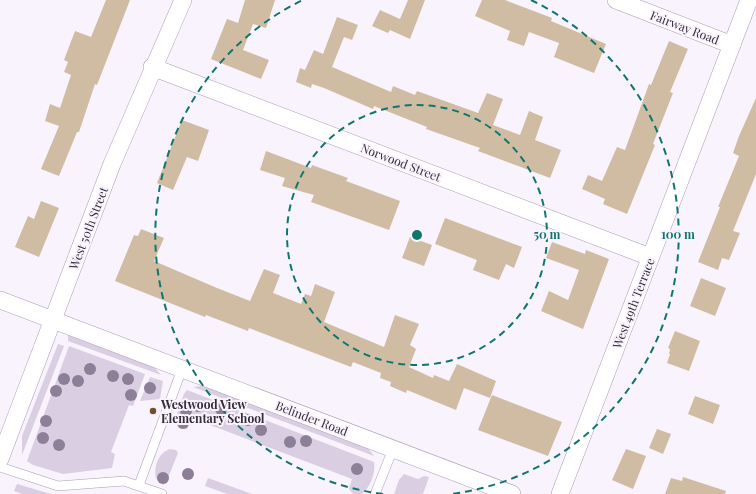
<svg xmlns="http://www.w3.org/2000/svg" width="756" height="494" font-family="'Playfair Display',serif">
  <style>
    .green { fill: #dacee2 }
    .building { fill: #cfbca3 }
    .lines { fill: none; stroke-linecap: round; stroke-linejoin: round }
    .lane-casing { stroke: #ab9cb5; stroke-width: 10 }
    .street-casing { stroke: #ab9cb5; stroke-width: 18 }
    .lane { stroke: #fff; stroke-width: 9 }
    .street { stroke: #fff; stroke-width: 17 }
    .tree { fill: #8e7f98 }
    .ring { fill: none; stroke: #0f766e; stroke-width: 2; stroke-dasharray: 7 5 }
    .poi-dot { fill: #705227; stroke: #f9f3fe; stroke-width: 1.5 }
    .labels { text-anchor: middle; dominant-baseline: central; stroke-width: 4; stroke-linejoin: round; paint-order: stroke }
    .street-label { font-size: 12px; fill: #332d37; stroke: #f9f3fe }
    .poi-label { font-size: 12px; font-weight: bold; fill: #332d37; stroke: #f9f3fe; text-anchor: start }
    .centre { fill: #0f766e; stroke: #f9f3fe; stroke-width: 2 }
    .ring-label { font-size: 12px; text-anchor: middle; font-weight: bold; fill: #0f766e; stroke: #f9f3fe; stroke-width: 4; stroke-linejoin: round; paint-order: stroke }
  </style>
  <rect width="100%" height="100%" fill="#f9f3fe"/>
  <g class="green">
    <path d="M68,335l86,32 7,8 -93,-34z"/>
    <path d="M58,344l6,2 -42,109v-19z"/>
    <path d="M69,346l76,28 -12,32 -4,-1 -18,47 4,2 -3,14 -49,6 -30,-9 -6,-4z"/>
    <path d="M150,377l13,4 -3,18 -20,2z"/>
    <path d="M201,386l7,1 159,60 7,9 -181,-69z"/>
    <path d="M187,390l187,72c2,10 -4,26 -12,32h-9l-4,-5 3,-10 -160,-61 -5,11h-6l-6,-10 9,-25z"/>
    <path d="M170,449l6,1 2,3 -12,30 -3,2 -7,-7c-3,-11 3,-26 14,-29z"/>
    <path d="M404,474l14,5 6,-3 5,1 -6,17h-29l5,-14z"/>
    <path d="M208,478l44,16h-25l-22,-8z"/>
    <path d="M17,484l34,10h-29l-8,-3z"/>
  </g>
  <g class="building">
    <path d="M106,0h24l-33,85 -2,-1 -16,48h-2l-18,44 -18,-7 18,-43 -14,-5 5,-17 10,4 11,-33 -7,-3 4,-10 -4,-2 11,-29 16,6z"/>
    <path d="M245,0h30l-9,28 -13,-4 -10,26 26,10 -8,19 -50,-20 16,-40 11,4z"/>
    <path d="M408,0h17l-15,39 -20,-9 -2,3 -16,-7 8,-16 20,9z"/>
    <path d="M482,0h23l47,18 -1,3 55,23 -12,29 -40,-16 5,-14 -30,-11 -5,14 -17,-6 3,-9 -35,-15z"/>
    <path d="M337,17l21,8 -6,15 -8,-3 -12,30 59,25 2,-6 22,9 2,-4 61,22 9,-20 16,6 -10,26 27,10 9,-24 14,6 -8,23 26,10 -11,28 -72,-27 2,-3 -54,-19 1,-2 -53,-21 -1,3 -49,-21 -12,-4 -1,4 -15,-6 4,-14 5,2 9,-20 9,4z"/>
    <path d="M669,41l19,8 -18,43 3,1 -20,51 2,1 -28,69 -24,-10 2,-5 -23,-10 6,-14 14,6 15,-34 8,3 24,-66 2,1z"/>
    <path d="M756,98v76l-23,57 7,2 -11,27 -7,-2 -4,12 -20,-8 22,-55h-2l21,-51 -6,-3 6,-17z"/>
    <path d="M182,120l27,10 -11,31 -11,-4 -14,33 -16,-7z"/>
    <path d="M266,151l45,17 1,-3 36,13 -2,3 54,20 -11,29 -78,-28 3,-7 -32,-9 3,-8 -25,-8z"/>
    <path d="M41,201l18,7 -20,49 -24,-10 13,-31 6,3z"/>
    <path d="M445,218l77,29 -8,21 -8,-4 -7,16 -26,-10 4,-10 -42,-16z"/>
    <path d="M141,229l23,9 -10,23 63,27 33,13 14,-32 16,6 -7,18 28,11 4,-10 6,2 4,-12 20,8 -11,30 60,25 11,-32 24,9 -9,21 6,4 -7,18 24,11 1,-3 15,6 8,-17 39,17 -6,17 -26,-10 -8,22 -49,-20 -1,3 -16,-7 1,-4 -11,-4 1,-5 -28,-11 -2,5 -102,-39 -1,3 -42,-16 -1,2 -90,-36 19,-46 4,1z"/>
    <path d="M410,237l22,8 -8,21 -22,-8z"/>
    <path d="M552,242l33,12 1,-4 23,9 -26,70 -42,-18 8,-20 19,9 11,-30 -33,-12z"/>
    <path d="M701,278l25,10 -11,28 -25,-10z"/>
    <path d="M675,331l25,10 -11,30 -22,-8 3,-9h-1l1,-5 -2,-1z"/>
    <path d="M492,395l70,27 -14,34 -70,-26z"/>
    <path d="M695,396l25,9 -7,19 -25,-10z"/>
    <path d="M657,429l14,5 -8,20 -14,-6z"/>
    <path d="M626,449l20,7 -13,33 -21,-9z"/>
    <path d="M683,477l43,14 -1,3h-60l6,-16 11,3z"/>
  </g>
  <g class="lines">
    <defs>
      <g id="lane">
        <path d="M0,467l58,19 66,-5 38,13"/>
        <path d="M139,485l43,-116"/>
        <path d="M375,494l18,-45"/>
      </g>
      <g id="street">
        <path d="M616,0l116,45"/>
        <path d="M152,67l498,190"/>
        <path d="M0,300l512,194"/>
        <path d="M0,459l112,-295 71,-164"/>
        <path d="M560,494l189,-494"/>
      </g>
    </defs>
    <use href="#lane" class="lane-casing"/>
    <use href="#street" class="street-casing"/>
    <use href="#lane" class="lane"/>
    <use href="#street" class="street"/>
  </g>
  <g class="tree">
    <circle cx="90" cy="369" r="6"/>
    <circle cx="113" cy="376" r="6"/>
    <circle cx="64" cy="379" r="6"/>
    <circle cx="128" cy="379" r="6"/>
    <circle cx="78" cy="381" r="6"/>
    <circle cx="150" cy="388" r="6"/>
    <circle cx="56" cy="391" r="6"/>
    <circle cx="131" cy="395" r="6"/>
    <circle cx="198" cy="406" r="6"/>
    <circle cx="221" cy="409" r="6"/>
    <circle cx="186" cy="411" r="6"/>
    <circle cx="248" cy="420" r="6"/>
    <circle cx="46" cy="421" r="6"/>
    <circle cx="183" cy="423" r="6"/>
    <circle cx="261" cy="430" r="6"/>
    <circle cx="43" cy="438" r="6"/>
    <circle cx="306" cy="441" r="6"/>
    <circle cx="290" cy="442" r="6"/>
    <circle cx="59" cy="445" r="6"/>
    <circle cx="357" cy="469" r="6"/>
    <circle cx="188" cy="474" r="6"/>
    <circle cx="163" cy="478" r="6"/>
  </g>
  <g class="ring">
    <circle cx="417" cy="235" r="130"/>
    <path d="M383 494A261 261 0 0 1 303 0M531 0A261 261 0 0 1 451 494"/>
  </g>
  <circle class="poi-dot" cx="153" cy="411" r="4"/>
  <g class="labels">
    <g class="street-label">
      <text transform="translate(685 27) rotate(21)">Fairway Road</text>
      <text transform="translate(401 162) rotate(21)">Norwood Street</text>
      <text transform="translate(88 228) rotate(-69)">West 50th Street</text>
      <text transform="translate(633 303) rotate(-69)">West 49th Terrace</text>
      <text transform="translate(312 418) rotate(21)">Belinder Road</text>
    </g>
    <g class="poi-label">
      <text x="161" y="404">Westwood View<tspan x="161" dy="14">Elementary School</tspan></text>
    </g>
  </g>
  <circle cx="417" cy="235" r="6" class="centre"/>
  <g class="ring-label">
    <text x="547" y="239">50 m</text>
    <text x="678" y="239">100 m</text>
  </g>
</svg>
